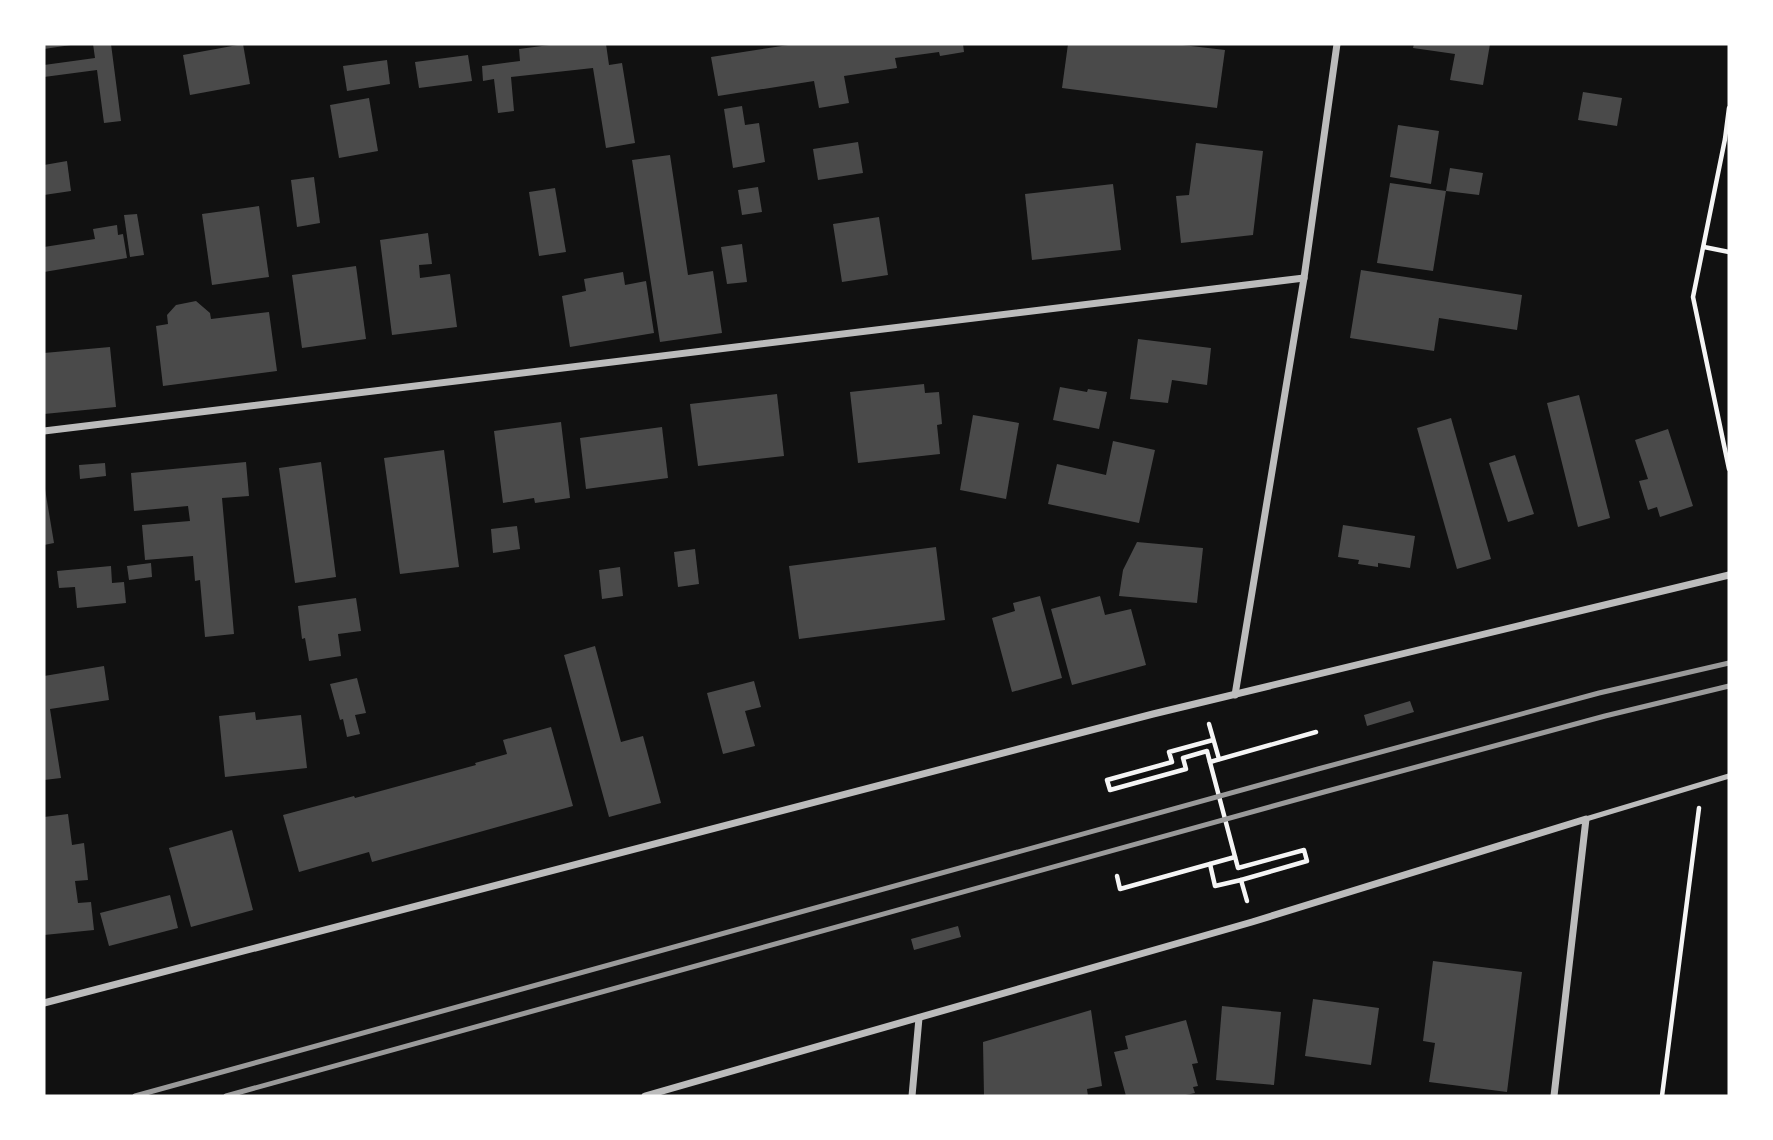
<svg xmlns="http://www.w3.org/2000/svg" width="1773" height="1140" font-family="'Space Grotesk',sans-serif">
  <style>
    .building { fill: #4a4a4a }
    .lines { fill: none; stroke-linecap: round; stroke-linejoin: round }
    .path { stroke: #f5f5f5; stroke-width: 4.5 }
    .service { stroke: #bcbcbc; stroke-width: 5 }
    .minor { stroke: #bcbcbc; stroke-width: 7 }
    .rail { stroke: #9a9a9a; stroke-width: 5 }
  </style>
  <rect width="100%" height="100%" fill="#111"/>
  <g class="building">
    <path d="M44,44h27v1l-27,4z"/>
    <path d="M93,44h18l10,77 -17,2 -7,-53 -53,7v-12l51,-7z"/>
    <path d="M243,44l7,40 -60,11 -7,-40z"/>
    <path d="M557,44h49l3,21 13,-2 13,80 -29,5 -13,-80 -82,9 3,34 -16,2 -4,-34 -11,2 -1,-15 38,-5 -1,-12z"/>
    <path d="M795,44h168l1,8 -24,4 -1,-4 -44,6 2,10 -53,8 5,27 -30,5 -5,-27 -96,15 -7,-39z"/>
    <path d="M1068,44h106l51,6 -8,58 -155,-20z"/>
    <path d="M1414,44h76l-7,41 -33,-5 5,-26 -42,-6z"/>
    <path d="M468,55l4,26 -53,7 -4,-26z"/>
    <path d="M387,60l3,24 -43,7 -4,-25z"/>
    <path d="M1583,92l39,6 -5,28 -39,-6z"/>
    <path d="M369,98l9,53 -39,7 -9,-53z"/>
    <path d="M742,106l3,19 14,-2 6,39 -32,6 -9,-59z"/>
    <path d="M1398,125l41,6 -8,53 -41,-7z"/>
    <path d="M858,142l5,31 -45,7 -5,-31z"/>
    <path d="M1196,143l67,8 -10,84 -72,8 -5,-47 13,-1z"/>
    <path d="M670,155l18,120 25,-4 9,62 -62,9 -28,-182z"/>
    <path d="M67,161l4,30 -27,4v-30z"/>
    <path d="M1450,168l33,5 -4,22 -33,-4z"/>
    <path d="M314,177l6,46 -23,4 -6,-47z"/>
    <path d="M1390,183l56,8 -13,80 -56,-8z"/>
    <path d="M1113,184l8,66 -89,10 -7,-66z"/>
    <path d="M758,187l4,25 -20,3 -4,-25z"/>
    <path d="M555,188l11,64 -27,4 -10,-64z"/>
    <path d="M259,206l10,71 -57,8 -10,-71z"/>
    <path d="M137,214l7,41 -14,2 -6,-42z"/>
    <path d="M879,217l9,58 -46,7 -9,-58z"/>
    <path d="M117,225l1,10 5,-1 4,24 -83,14v-25l51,-8 -2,-10z"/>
    <path d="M428,233l4,31 -13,1 1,13 30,-4 7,53 -65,8 -12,-95z"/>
    <path d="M742,244l5,38 -20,2 -6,-37z"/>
    <path d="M356,266l10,73 -64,9 -10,-73z"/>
    <path d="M1361,270l161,25 -5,35 -78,-12 -5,33 -84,-13z"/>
    <path d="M623,272l2,13 21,-4 8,52 -84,14 -8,-51 24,-5 -2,-12z"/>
    <path d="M196,301l14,12 1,6 58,-7 8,59 -114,15 -7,-60 12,-2 -1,-9 9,-10z"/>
    <path d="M1138,339l73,9 -4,37 -35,-5 -4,23 -38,-4z"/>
    <path d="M110,347l6,60 -72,7v-61z"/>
    <path d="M924,384l1,9 14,-1 3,32 -5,1 3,29 -82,9 -8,-71z"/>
    <path d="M1060,387l27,5 1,-3 19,3 -8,37 -46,-9z"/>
    <path d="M777,394l7,62 -86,10 -8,-62z"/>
    <path d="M1579,395l31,123 -32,9 -31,-124z"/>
    <path d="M973,415l46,8 -13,76 -46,-9z"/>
    <path d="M1451,418l40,141 -34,10 -40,-141z"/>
    <path d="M561,422l9,76 -35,5 -1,-5 -31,5 -9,-72z"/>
    <path d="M662,427l6,51 -82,11 -6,-51z"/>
    <path d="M1668,429l25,77 -33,11 -3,-10 -9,3 -9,-29 9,-2 -13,-39z"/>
    <path d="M1113,441l42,9 -16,73 -91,-19 9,-40 49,11z"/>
    <path d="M444,450l15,117 -59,7 -16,-116z"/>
    <path d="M1515,455l19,59 -26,8 -19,-59z"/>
    <path d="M246,462l3,34 -27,2 12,136 -29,3 -5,-57 -5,1 -2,-25 -48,4 -3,-35 48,-4 -2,-15 -54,5 -3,-38z"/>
    <path d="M321,462l15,115 -41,6 -16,-115z"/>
    <path d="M105,463l1,13 -26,3 -1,-14z"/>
    <path d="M44,483l10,60 -10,2z"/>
    <path d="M1343,525l72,11 -5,32 -32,-5v4l-20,-3 1,-4 -21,-3z"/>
    <path d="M517,526l3,23 -27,4 -2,-24z"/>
    <path d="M1137,542l66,6 -6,55 -78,-7 4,-26z"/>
    <path d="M936,547l9,73 -146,19 -10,-73z"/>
    <path d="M695,549l4,35 -21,3 -4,-35z"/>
    <path d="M151,563l1,14 -23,3 -2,-14z"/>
    <path d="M111,566l1,17 12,-1 2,21 -49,5 -2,-21 -16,1 -2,-17z"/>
    <path d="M620,567l3,29 -21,3 -3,-29z"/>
    <path d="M1040,596l22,82 -50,14 -20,-74 23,-7 -2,-8z"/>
    <path d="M1100,596l5,19 26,-6 15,56 -74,20 -21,-76z"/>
    <path d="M356,598l5,33 -23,3 3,22 -32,5 -4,-23 -3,1 -4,-33z"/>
    <path d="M595,646l26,96 22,-6 18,67 -52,14 -45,-162z"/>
    <path d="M104,666l5,34 -59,9 11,69 -17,2v-104z"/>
    <path d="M357,678l9,35 -11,2 5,19 -13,3 -4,-18 -3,1 -10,-36z"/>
    <path d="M754,681l7,26 -16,4 10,35 -32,8 -16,-61z"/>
    <path d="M1410,701l4,11 -47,14 -3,-11z"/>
    <path d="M255,712l1,8 45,-5 6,53 -82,9 -6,-61z"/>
    <path d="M551,727l22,79 -201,56 -3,-10 -70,20 -16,-57 71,-19 1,2 121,-33 -1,-2 32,-9 -4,-14z"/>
    <path d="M68,814l4,31 12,-2 4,37 -13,1 3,22 13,-1 3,28 -50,5v-118z"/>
    <path d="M232,830l21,80 -62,17 -22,-79z"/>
    <path d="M170,895l8,33 -69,18 -9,-33z"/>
    <path d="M958,926l3,11 -47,13 -3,-11z"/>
    <path d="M1433,961l89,11 -15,120 -78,-10 6,-39 -12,-2z"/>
    <path d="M1313,999l66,9 -8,57 -66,-9z"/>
    <path d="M1222,1006l59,6 -7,73 -58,-5z"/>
    <path d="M1091,1010l11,76 -15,3 1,7h-104l-1,-54z"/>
    <path d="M1186,1020l12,43 -6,1 6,22 -5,1 2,6 -14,3h-55l-12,-44 14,-3 -3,-13z"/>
  </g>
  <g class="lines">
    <g class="path">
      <path d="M1729,108l-4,31 -32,158 36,172"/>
      <path d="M1704,247l25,5"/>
      <path d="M1209,724l10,35"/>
      <path d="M1213,740l-44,12 3,10 -65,18 3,10 76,-21 -3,-11 24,-7 31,117 66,-18 3,11 -66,19"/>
      <path d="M1210,762l106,-30"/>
      <path d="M1210,864l5,22 26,-6 6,21"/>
      <path d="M1117,876l3,13 115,-32"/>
      <path d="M1662,1096l37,-288"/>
    </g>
    <path class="service" d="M1586,819l143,-43"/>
    <g class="minor">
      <path d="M44,431l1260,-153"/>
      <path d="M1235,695l69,-417 33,-234"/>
      <path d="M44,1003l1109,-289 576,-139"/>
      <path d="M645,1096l607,-174 334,-103 -32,277"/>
      <path d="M912,1096l7,-78"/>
    </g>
    <g class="rail">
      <path d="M135,1096l1183,-327 281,-76 130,-30"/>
      <path d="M226,1096l1098,-304 281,-76 124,-30"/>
    </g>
  </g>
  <rect width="1773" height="1140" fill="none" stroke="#ffffff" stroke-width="91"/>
</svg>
